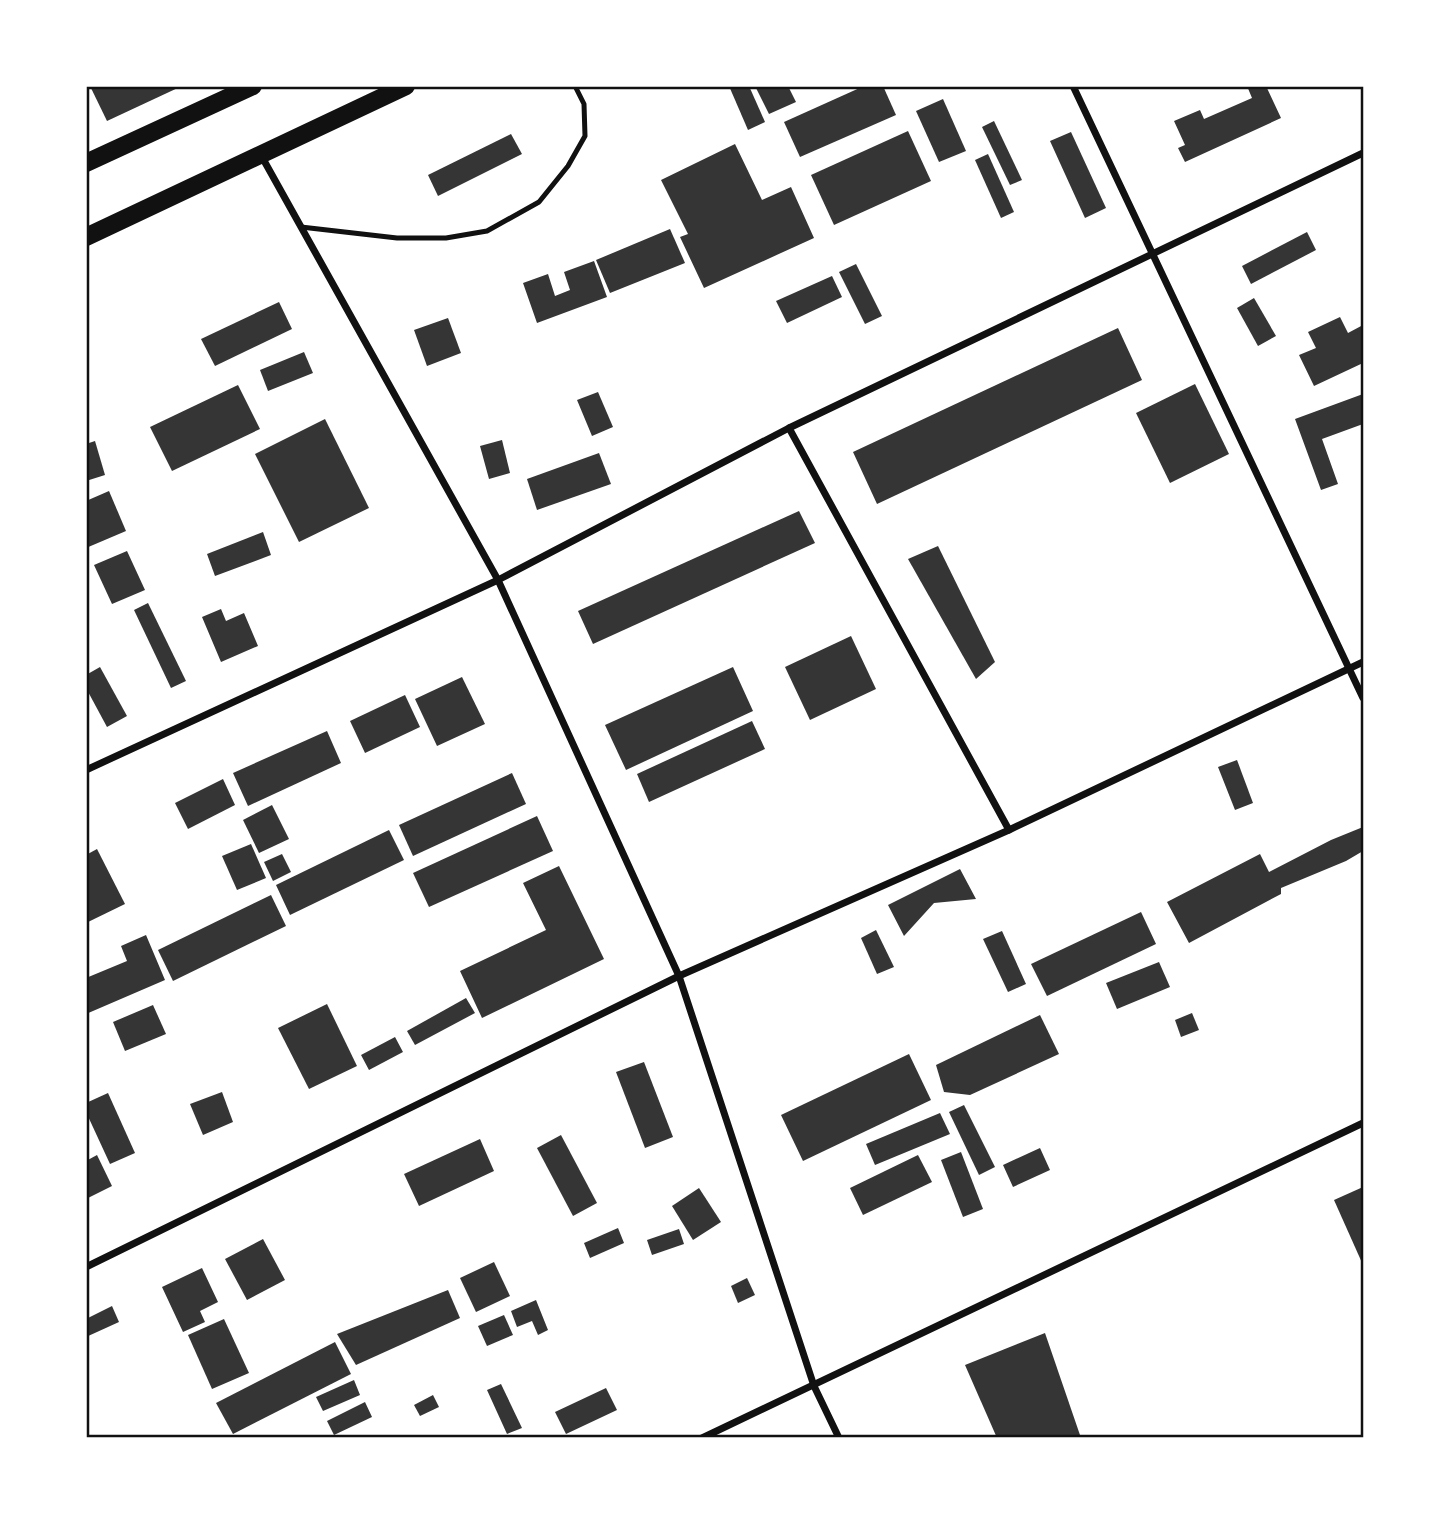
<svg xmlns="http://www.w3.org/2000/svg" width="1449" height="1524" font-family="Arial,sans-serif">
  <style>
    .building { fill: #353535 }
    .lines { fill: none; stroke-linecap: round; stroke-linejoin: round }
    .service { stroke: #111; stroke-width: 5 }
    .minor { stroke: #111; stroke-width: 7 }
    .primary { stroke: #111; stroke-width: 18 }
    .neatline { fill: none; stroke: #111; stroke-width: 2.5 }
  </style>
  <rect width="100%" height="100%" fill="#fff"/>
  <g class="building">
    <path d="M90,86h92l-75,35z"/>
    <path d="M729,86h20l16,36 -17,8z"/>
    <path d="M755,86h33l8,16 -27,12z"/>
    <path d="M864,86h19l13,29 -96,42 -16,-35z"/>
    <path d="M1247,86h19l15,32 -96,44 -7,-14 7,-3 -11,-24 26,-11 4,9 48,-21z"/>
    <path d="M943,99l23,52 -27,11 -23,-51z"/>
    <path d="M994,121l28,59 -12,5 -28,-58z"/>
    <path d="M908,131l23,50 -97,44 -23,-50z"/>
    <path d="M1071,132l35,76 -21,10 -35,-77z"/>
    <path d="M511,134l11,20 -84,42 -10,-21z"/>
    <path d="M735,144l27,56 29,-13 23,51 -110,50 -24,-51 8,-3 -27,-54z"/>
    <path d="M988,154l26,58 -13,6 -26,-58z"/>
    <path d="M670,229l15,34 -75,30 -14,-33z"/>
    <path d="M1307,232l9,18 -65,34 -9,-18z"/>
    <path d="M594,261l13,36 -70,26 -14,-40 25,-9 7,22 15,-6 -6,-18z"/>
    <path d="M856,264l26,52 -17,8 -26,-52z"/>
    <path d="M832,276l10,21 -55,26 -11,-22z"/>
    <path d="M1254,298l22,38 -18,10 -21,-38z"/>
    <path d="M279,302l13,27 -77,37 -14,-27z"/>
    <path d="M1340,317l8,16 15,-8v38l-49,23 -15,-31 17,-7 -8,-16z"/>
    <path d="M448,318l13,35 -34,13 -13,-36z"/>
    <path d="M1118,328l24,52 -265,124 -24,-52z"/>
    <path d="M304,352l9,21 -45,18 -8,-21z"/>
    <path d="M1195,384l34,70 -59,29 -34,-70z"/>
    <path d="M238,385l22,44 -88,42 -22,-44z"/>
    <path d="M598,392l15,35 -21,9 -15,-36z"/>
    <path d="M1363,394v30l-41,15 16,45 -17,6 -26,-71z"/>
    <path d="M325,419l44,89 -70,34 -44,-88z"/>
    <path d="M502,440l8,33 -21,6 -9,-33z"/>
    <path d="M95,441l10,34 -19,6v-37z"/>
    <path d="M599,453l12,31 -74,26 -10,-31z"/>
    <path d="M109,491l17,40 -40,17v-47z"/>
    <path d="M799,511l16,32 -222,101 -15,-33z"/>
    <path d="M263,532l8,23 -56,21 -8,-22z"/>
    <path d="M938,546l57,116 -19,17 -68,-120z"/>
    <path d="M127,551l18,39 -33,14 -18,-39z"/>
    <path d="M148,603l38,78 -15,7 -37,-78z"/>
    <path d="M221,609l5,12 18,-8 14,33 -37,16 -19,-45z"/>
    <path d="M851,636l25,53 -66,31 -25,-53z"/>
    <path d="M100,667l27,49 -20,11 -21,-39v-13z"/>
    <path d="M733,667l20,44 -127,59 -21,-45z"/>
    <path d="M462,677l23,47 -48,22 -22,-47z"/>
    <path d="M405,695l15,32 -55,26 -15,-32z"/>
    <path d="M752,721l13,28 -116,53 -12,-28z"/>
    <path d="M327,731l14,32 -93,43 -15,-33z"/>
    <path d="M1237,760l16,43 -18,7 -17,-43z"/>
    <path d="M512,773l14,31 -113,52 -14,-31z"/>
    <path d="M223,779l12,26 -47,24 -13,-26z"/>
    <path d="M272,805l17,34 -30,14 -16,-33z"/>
    <path d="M537,816l16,35 -124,56 -16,-34z"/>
    <path d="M1363,827v24l-17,10 -65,27v6l-92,49 -22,-41 93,-48 9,18 62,-32z"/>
    <path d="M389,830l15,30 -114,55 -14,-30z"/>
    <path d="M251,844l15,34 -29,12 -15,-34z"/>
    <path d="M97,849l28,55 -39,19v-68z"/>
    <path d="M282,854l9,18 -18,9 -9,-19z"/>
    <path d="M559,866l45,93 -122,59 -22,-47 86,-41 -23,-47z"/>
    <path d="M960,869l16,30 -42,4 -30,33 -16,-31z"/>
    <path d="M271,895l15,31 -113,55 -15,-31z"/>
    <path d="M1141,912l15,32 -109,52 -16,-32z"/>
    <path d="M876,930l18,37 -17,7 -16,-36z"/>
    <path d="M1002,931l24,53 -18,8 -25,-53z"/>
    <path d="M146,935l19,45 -79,34v-36l41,-17 -6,-15z"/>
    <path d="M1159,962l11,25 -53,22 -11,-26z"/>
    <path d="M466,998l9,15 -60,32 -8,-14z"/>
    <path d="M327,1004l30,62 -48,23 -31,-61z"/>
    <path d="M153,1005l13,29 -41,17 -12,-29z"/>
    <path d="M1192,1013l7,17 -18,7 -6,-17z"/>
    <path d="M1040,1015l19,39 -89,41 -26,-3 -8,-27z"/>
    <path d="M395,1037l8,15 -34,18 -8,-15z"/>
    <path d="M909,1054l22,46 -128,61 -22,-46z"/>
    <path d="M644,1062l29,75 -28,11 -29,-76z"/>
    <path d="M222,1092l11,30 -30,13 -13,-31z"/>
    <path d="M108,1093l27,60 -25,11 -24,-52v-9z"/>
    <path d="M964,1105l31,62 -16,8 -30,-63z"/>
    <path d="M940,1113l10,21 -75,31 -9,-21z"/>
    <path d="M561,1135l36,68 -24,13 -36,-68z"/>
    <path d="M480,1139l14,32 -75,35 -15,-32z"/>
    <path d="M1040,1148l10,22 -37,17 -10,-22z"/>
    <path d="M961,1152l22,57 -20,8 -22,-57z"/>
    <path d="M97,1155l15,31 -26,13v-38z"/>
    <path d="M918,1155l14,27 -69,33 -13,-27z"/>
    <path d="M1363,1187v78l-29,-65z"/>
    <path d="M699,1188l22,34 -28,18 -21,-34z"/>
    <path d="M618,1228l6,15 -34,15 -6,-15z"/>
    <path d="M679,1229l5,15 -32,11 -5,-15z"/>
    <path d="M263,1239l22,41 -38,20 -22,-41z"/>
    <path d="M494,1262l16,34 -34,16 -16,-34z"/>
    <path d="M202,1268l16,34 -18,9 5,11 -22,10 -21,-45z"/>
    <path d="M747,1278l8,17 -17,8 -7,-17z"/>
    <path d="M448,1290l12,28 -104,47 -19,-31z"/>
    <path d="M536,1300l12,30 -10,5 -6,-14 -15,6 -6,-16z"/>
    <path d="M112,1306l7,16 -33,15v-18z"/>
    <path d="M504,1315l9,20 -26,11 -9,-20z"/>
    <path d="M224,1319l25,54 -37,16 -24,-54z"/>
    <path d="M1045,1333l36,105h-84l-32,-73z"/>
    <path d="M335,1342l16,32 -118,60 -17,-31z"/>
    <path d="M354,1380l6,15 -37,16 -7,-14z"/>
    <path d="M501,1384l21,44 -15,6 -20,-44z"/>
    <path d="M606,1388l11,22 -51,24 -11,-22z"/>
    <path d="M433,1395l6,12 -19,9 -6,-11z"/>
    <path d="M365,1402l7,15 -38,18 -7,-14z"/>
  </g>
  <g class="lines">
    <path class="service" d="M301,227l96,11h49l41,-7 52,-29 29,-36 17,-30 -1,-32 -9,-18"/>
    <g class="minor">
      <path d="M1073,86l290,612"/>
      <path d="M262,157l236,423 181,396 135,410 25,52"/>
      <path d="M789,428l220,402"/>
      <path d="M86,770l412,-190 291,-152 574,-275"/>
      <path d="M86,1267l593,-291 330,-146 354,-168"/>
      <path d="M702,1438l661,-315"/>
    </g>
    <g class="primary">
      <path d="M86,163l167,-77"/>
      <path d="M86,237l320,-151"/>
    </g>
  </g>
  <rect width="1449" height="1524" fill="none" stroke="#ffffff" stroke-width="175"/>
  <rect x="88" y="88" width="1274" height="1348" class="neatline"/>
</svg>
